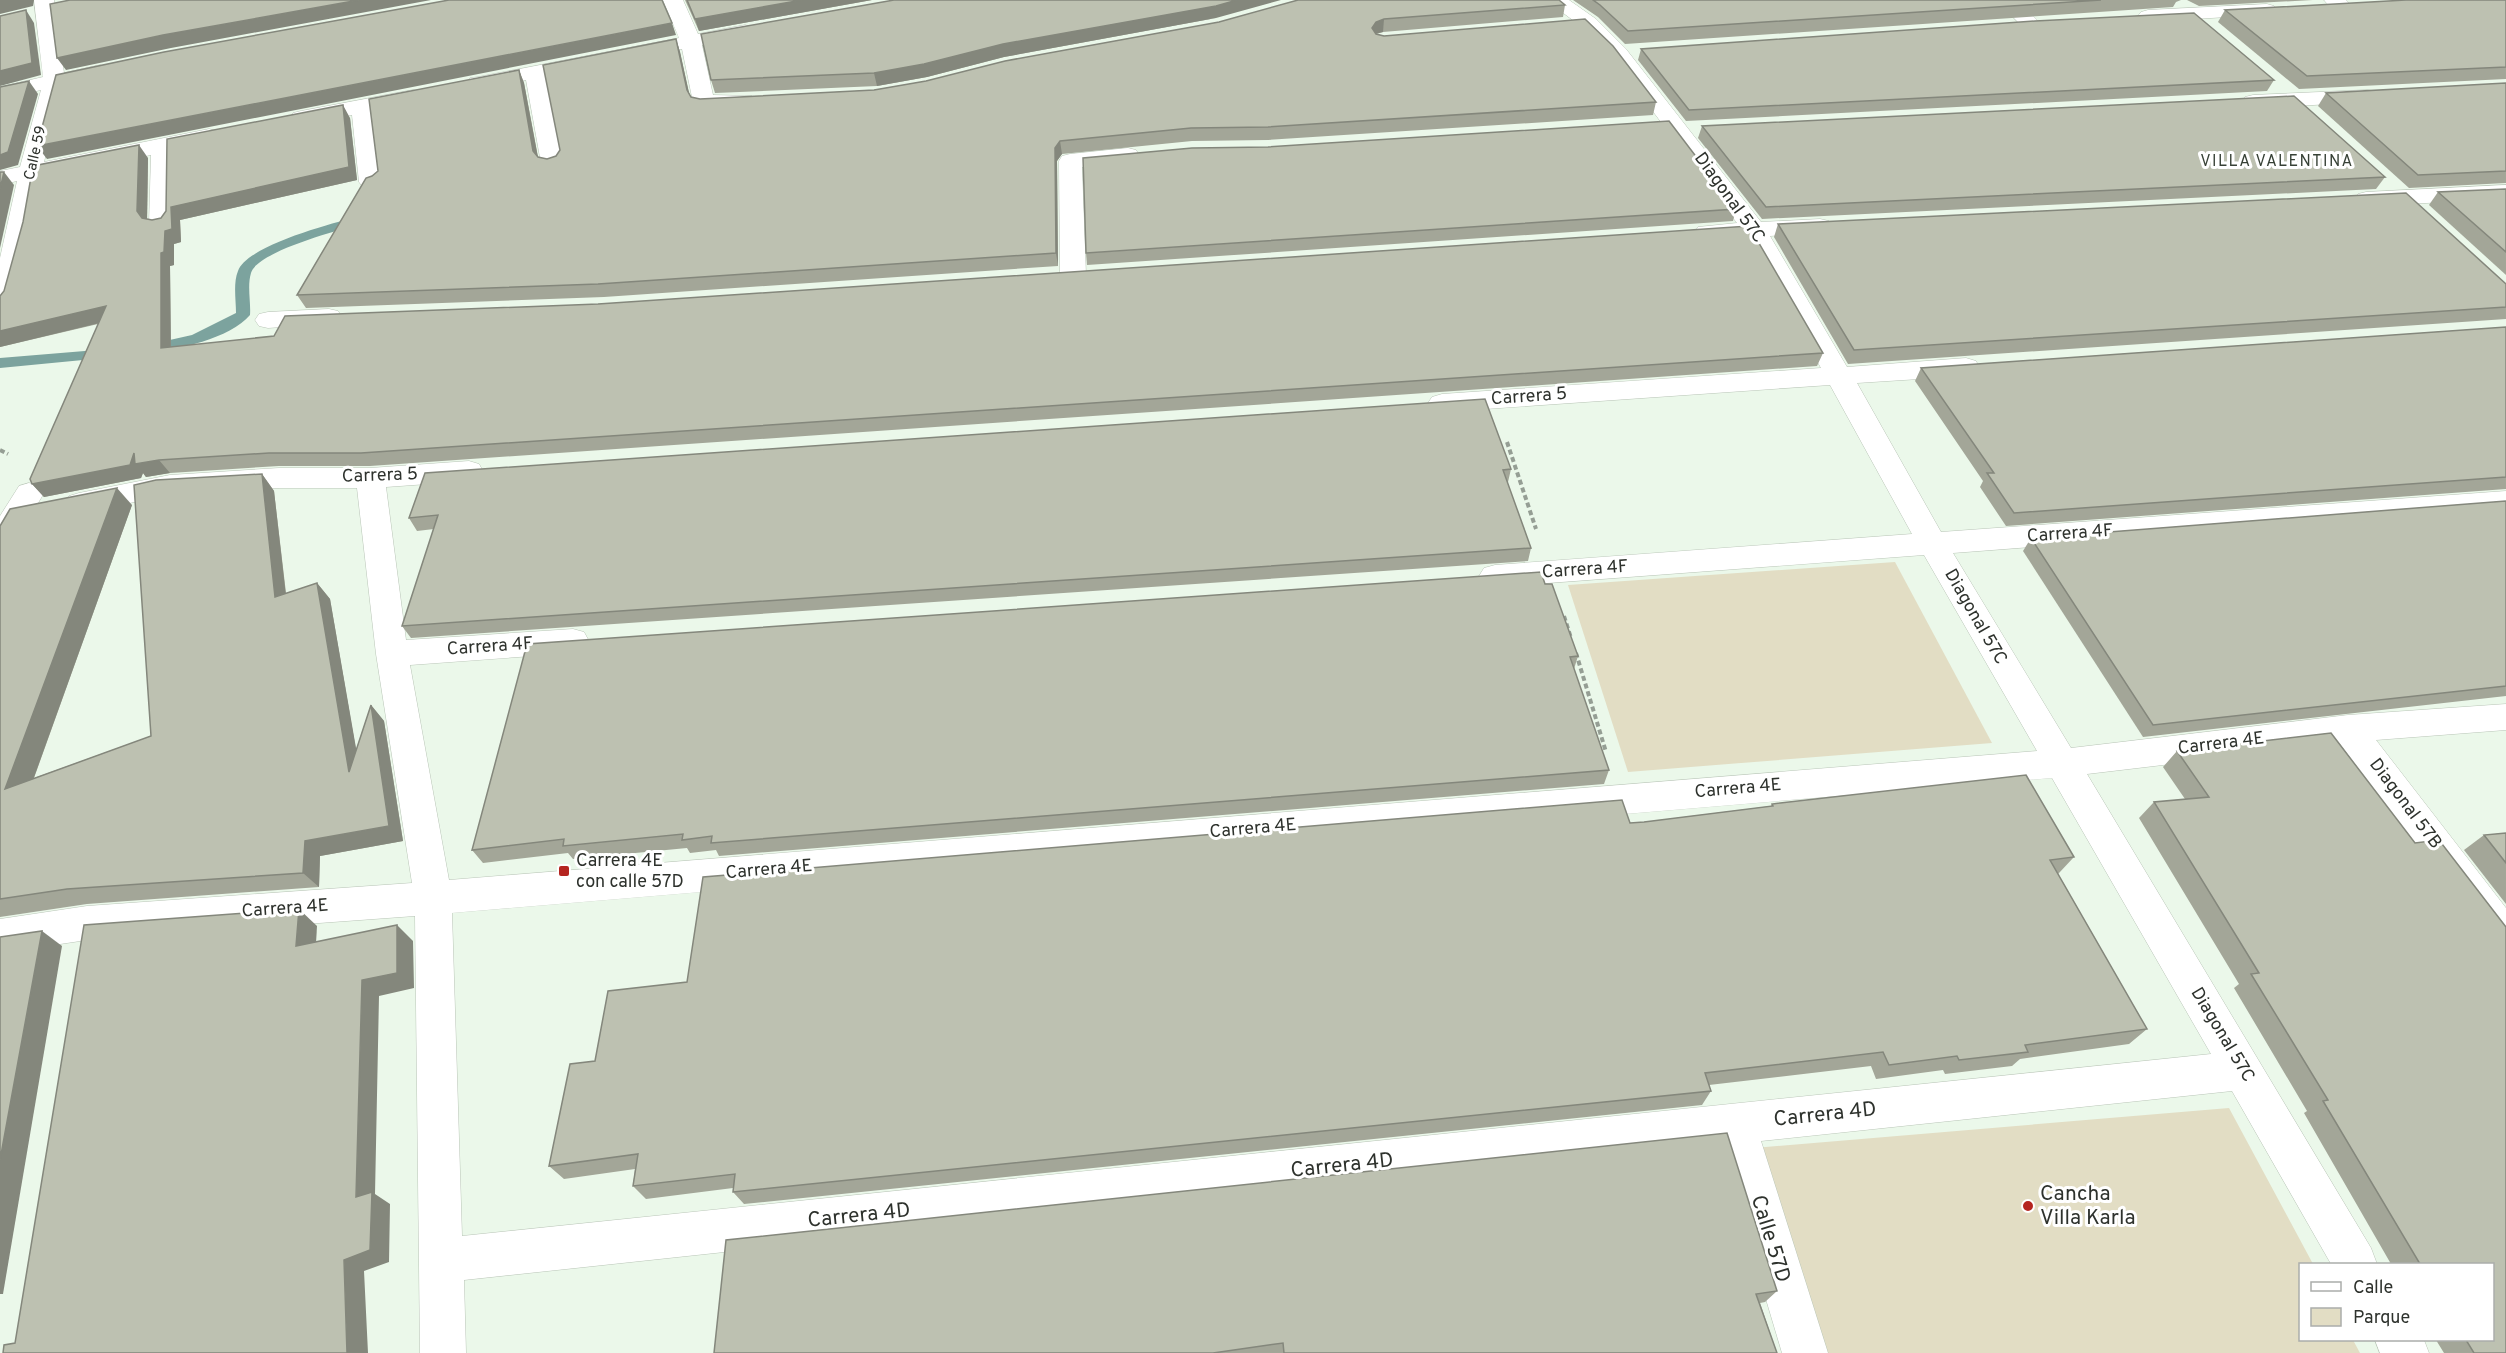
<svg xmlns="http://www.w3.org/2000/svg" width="2506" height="1353" font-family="Overpass,sans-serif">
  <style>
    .green { fill: #e2ddc4 }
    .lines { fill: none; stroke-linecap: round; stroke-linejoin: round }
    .stream { fill: #7ca39e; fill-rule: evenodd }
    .minor-casing { stroke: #b9c5b7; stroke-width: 1 }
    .path { stroke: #959e94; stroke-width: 4; stroke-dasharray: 5 3; stroke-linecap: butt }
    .minor { fill: #fff; fill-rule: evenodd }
    .wall { fill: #a3a698 }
    .shaded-wall { fill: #84877c }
    .building { fill: #bdc1b1; stroke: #84877c; stroke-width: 1.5 }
    .poi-dot { fill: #b52520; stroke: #fff; stroke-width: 2 }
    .labels { text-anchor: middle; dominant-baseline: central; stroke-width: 6; stroke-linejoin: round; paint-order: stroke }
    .far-street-label { font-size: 15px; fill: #2e322d; stroke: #fff }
    .far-neighbourhood-label { font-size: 16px; letter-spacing: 1.5px; fill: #374136; stroke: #fff }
    .street-label { font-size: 18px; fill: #2e322d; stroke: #fff }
    .poi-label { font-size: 18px; fill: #2e322d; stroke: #fff; text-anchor: start }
    .near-street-label { font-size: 21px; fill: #2e322d; stroke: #fff }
    .near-poi-label { font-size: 21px; fill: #2e322d; stroke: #fff; text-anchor: start }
  </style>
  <rect width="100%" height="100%" fill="#ebf8ea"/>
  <g class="green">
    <path d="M1895,562l97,181 -364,29 -60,-187z"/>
    <path d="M2229,1108l84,156h-13v76h53l7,13h-536l-70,-205z"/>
  </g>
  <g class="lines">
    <g class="stream">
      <path d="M360,216l5,1 2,3 -2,3c-22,6 -108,28 -114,50 -4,13 0,29 -1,42 -20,24 -73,34 -102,39l-7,-5 2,-3 49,-11 44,-22c0,-13 -3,-30 2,-42 9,-26 96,-48 122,-55z"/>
      <path d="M109,349l7,5 -2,3 -114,11v-10z"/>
    </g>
    <defs>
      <g id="minor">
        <path d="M34,0h20l10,73 36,-8 7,2 4,4 -4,4 -44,10 -19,77 165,-33 8,2 3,5 -3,5 -44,9v74l-3,5 -9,2 -9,-2 -3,-5 2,-69 -110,22 -10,57 -18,70 -4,5 -9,3v-54l17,-77 -17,4v-14l20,-4 21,-77 -41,9v-12l43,-10z"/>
        <path d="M663,0h20l15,34 47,-9 7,2 3,4 -3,4 -50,10 11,50 39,1 3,5 -3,5 -48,3 -8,-2 -3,-5 -11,-53 -136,27 17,87 -3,5 -8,2 -8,-2 -3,-5 -15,-83 -48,9 -8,-1 -3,-5 3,-5 8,-1 201,-39z"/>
        <path d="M1546,0h23l27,19 30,30 135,173 59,-3 9,2 3,5 -3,5 -59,5 77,131 119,-9 10,3 3,6 -3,6 -10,3 -109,7 84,149 565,-41v20l-553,42 118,195 277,-33 158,-11v26l-130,10 130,168v46l-13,-5 -153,-205 -253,30 284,474 6,16h-46l-99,-173 -471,50 67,212h-46l-62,-208 -1256,135 2,73h-46l-5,-437 -328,24 -87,13v-34l87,-13 325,-23 -36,-229 -19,-166h-78l-109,7 -91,18 -10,-3 -5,-7 5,-7 10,-3 91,-18 109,-7h91l99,-7 10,3 4,7 -4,7 -10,3 -83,6 20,153 167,-11 11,3 5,9 -5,9 -11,3 -163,12 39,215 1588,-129 -113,-196 -429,32 -11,-3 -5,-8 5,-8 11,-3 417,-31 -82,-149 -388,27 -10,-3 -4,-6 4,-6 10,-3 379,-26 -74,-131 -40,2 -9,-2 -3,-5 3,-5 39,-4 -125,-166 -30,-30zM2052,778l159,276 -1749,182 -10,-323z"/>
        <path d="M1996,0h21l23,23 -3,4h-14z"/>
        <path d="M2324,0h22l7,7 -3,4c-11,3 -19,-2 -26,-11z"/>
        <path d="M2267,4l7,2 3,4 -3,4 -126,8 -7,-2 -3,-4 3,-4 7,-2z"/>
        <path d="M413,90l8,1 3,5 -3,5 -48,9 10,72 -4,5 -8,2 -8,-2 -4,-5 -7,-67 -51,10 -8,-2 -3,-5 3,-5 8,-2z"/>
        <path d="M2367,90l8,1 3,5 -3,5 -122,8 -8,-2 -3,-5 3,-5 8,-2z"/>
        <path d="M1128,148l8,2 3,5 -3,5 -54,7 4,108 -4,5 -9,3 -9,-3 -4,-5 -1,-114 3,-5 8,-2z"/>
        <path d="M2506,185v14l-140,7 -8,-2 -4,-5 4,-5 8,-2z"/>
        <path d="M329,309l9,2 4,6 -4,6 -70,5 -9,-2 -4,-6 4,-6 9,-2z"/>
        <path d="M29,483l10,3 5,7 -33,56 -11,3v-36l19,-30z"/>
        <path d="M2375,1340h49l5,13h-49z"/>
      </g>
    </defs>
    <use href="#minor" class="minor-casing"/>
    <g class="path">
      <path d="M1507,442l29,87"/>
      <path d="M0,450l8,4"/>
      <path d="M1564,616l7,22"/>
      <path d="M1576,653l30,99"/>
    </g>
    <use href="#minor" class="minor"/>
  </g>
  <g class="wall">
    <path d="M685,0h187l-173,31z"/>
    <path d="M1573,0h608l-5,2 -3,5 -548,37 -27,-27z"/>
    <path d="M2187,0h126l-114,6z"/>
    <path d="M2506,0v79l-207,10 -81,-67 7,-12z"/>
    <path d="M1565,5l-2,12 -180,15 -7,2 280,68 -3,13 -385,25 -76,1 -130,13 -5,7 1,105 -454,31 -298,11 -9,-13 75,-119 147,-106 5,13 14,74 9,2 9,-3 120,-117 4,13 9,41 2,4 9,2 174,-9 52,-9 293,-59z"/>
    <path d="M1216,18l-212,39 -77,20 -50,9 -162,7 -4,-13z"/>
    <path d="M1641,49l633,31 -7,11 -581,30 -48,-61z"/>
    <path d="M2506,83v100l-97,5 -91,-82 8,-13z"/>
    <path d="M350,118l7,62 -177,40 1,22 -7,2v21l-4,1 1,81 1652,6 -6,13 -1447,100h-91l-109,7 -24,4 -3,-4 -2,5 -97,19 -12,-13 66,-160 -98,23v-51l148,-138 -1,61 5,1 9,-2z"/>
    <path d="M1702,126l683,51 -9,12 -614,30 -64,-81z"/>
    <path d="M2506,189v86l-77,-70 9,-13z"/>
    <path d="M1736,209l-3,12 -646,44 -1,-12z"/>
    <path d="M1778,224l728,60v35l-658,45 -74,-127z"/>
    <path d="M2506,327v162l-500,37 -26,-39 3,-6 -68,-100 6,-13z"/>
    <path d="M1511,469l-3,13h-1l24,66 -3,13 -1117,77 -9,-12 32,-97 -17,2 -8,-13 16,-45z"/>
    <path d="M262,474l12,17 12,102 31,-10 13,16 26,151 15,-45 13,16 19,120 -83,15 -1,31 -232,17 -87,13v-391l132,-21 -98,273 117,-42z"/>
    <path d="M2506,501v195l-363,41 -120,-186 8,-13z"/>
    <path d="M1545,584l33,72 -4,13 35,101 -5,14 -885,72 -3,-6 -26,3 -3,-5 -114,11 -5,-6 -85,10 -11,-13z"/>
    <path d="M2331,733l84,110 24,-3 67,87v426h-62l-8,-13h57v-76h-102l-87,-151 3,-2 -73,-123 5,-4 -100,-166 15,-16 31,-3 -22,-32 14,-16z"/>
    <path d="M1772,804l302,53 -15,16 -1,1 89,155 -18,15 -109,15 -8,7 -67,8 -2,-4 -67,9 -5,-13 -162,19 2,6 -9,14 -958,99 -11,-12v-4l-87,11 -13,-13 2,-17 -71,10 -15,-13 46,-105 92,-79 943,-159 14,-1 127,-16z"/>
    <path d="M2506,833v71l-42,-54 20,-15z"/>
    <path d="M1777,1291l-12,11 -5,1 17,50h-1063z"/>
  </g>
  <g class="shaded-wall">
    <path d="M0,0h34l-1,6 -33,8z"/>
    <path d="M359,0h72l-260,48 -105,22 -9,-12 106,-23z"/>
    <path d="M802,0h70l-173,31 -4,-12z"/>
    <path d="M1237,0h44l-65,18 -212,39 -77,20 -50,9 -3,-13 129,-29z"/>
    <path d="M26,10l8,13 7,52 -41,11v-15z"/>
    <path d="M1384,19l-1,13 -8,2 -3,-6 4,-6z"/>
    <path d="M672,23l4,12 -629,124 -10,-13z"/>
    <path d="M676,39l4,13 11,50 -4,-12z"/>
    <path d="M519,70l5,13 15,80 -6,-12z"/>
    <path d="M29,81l9,13 -20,71 -18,5v-15z"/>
    <path d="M343,105l7,13 7,62 -177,40 1,22 -7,2v21l-4,1 1,95 -10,-13v-95l4,-22 6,-24z"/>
    <path d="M1060,141l2,13 -5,7 1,105 -2,-13 -1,-105z"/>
    <path d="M139,145l9,13 -1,66 -10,-13z"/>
    <path d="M4,172l10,13 -14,63v-59z"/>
    <path d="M106,306l10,13 -116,28v-16z"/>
    <path d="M134,453l25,7 11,13 -24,4 -3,-4 -2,5 -97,19 -12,-13z"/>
    <path d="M262,474l12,17 14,123 -13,-17z"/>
    <path d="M117,488l15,17 -108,300 -19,-16z"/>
    <path d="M317,583l13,16 33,189 -14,-16z"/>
    <path d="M371,705l13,16 19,120 -83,15 -1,31 -16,-14 2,-32 84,-15z"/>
    <path d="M299,909l18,17 -2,35 -19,-15z"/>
    <path d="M397,925l16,16 1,47 -35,8 -4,198 15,10 -1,58 -25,9 4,82h-21l-3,-93 12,-63 6,-217z"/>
    <path d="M42,931l20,15 -59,348h-3v-134z"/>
  </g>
  <g class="building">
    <path d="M70,0h289l-196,35 -106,23 -7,-54z"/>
    <path d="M449,0h213l10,23 -635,123 19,-71 108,-23z"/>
    <path d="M687,0h115l-107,19z"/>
    <path d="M894,0h343l-21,6 -213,38 -79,20 -50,9 -163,7 -10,-46z"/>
    <path d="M1298,0h261l6,5 -181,14 -8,3 -4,6 4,6 8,2 201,-17 28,27 43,56 -388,25 -77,1 -131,13 -5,7 1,105 -458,31 -301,11 69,-117 6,-2 6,-5 -9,-72 150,-29 14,81 5,6 9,2 9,-3 4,-6 -17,-85 133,-26 11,51 4,7 9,2 174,-9 52,-9 79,-20 214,-39z"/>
    <path d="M1593,0h508l-473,31 -28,-26z"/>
    <path d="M2406,0h100v67l-199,9 -82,-66z"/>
    <path d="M26,10l6,53 -32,8v-55z"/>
    <path d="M2194,13l80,67 -585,30 -48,-61 394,-28z"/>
    <path d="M29,81l-21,71 -8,3v-68z"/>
    <path d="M2506,83v88l-88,4 -92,-82z"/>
    <path d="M2294,96l91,81 -619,30 -64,-81z"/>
    <path d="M343,105l6,62 -178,40 1,22 -7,2 -1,21 -3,1v95l113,-12 11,-20 313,-12 1151,-78 74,127 -1462,100h-92l-110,7 -24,4 -1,-11 -4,12 -98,19 -2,-5 76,-173 -106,25v-35l4,-5 19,-69 10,-56 106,-21 -2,66 5,7 10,2 9,-2 5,-7 1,-72z"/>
    <path d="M1669,121l67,88 -650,44 -3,-95 109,-10 76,-1z"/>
    <path d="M0,172h4l-4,17z"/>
    <path d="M2506,189v63l-68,-60z"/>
    <path d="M2406,193l100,91v23l-652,43 -76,-126z"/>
    <path d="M2506,327v150l-492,36 -27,-40h7l-73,-105z"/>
    <path d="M1485,399l26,70 -8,1 28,78 -1129,78 36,-111 -29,3 16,-45z"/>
    <path d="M262,474l13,123 42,-14 32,189 22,-67 18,121 -84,15 -2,32 -236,16 -67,10v-373l10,-17 107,-21 -112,301 146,-53 -17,-251 22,-5z"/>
    <path d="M2506,501v185l-353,39 -122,-187z"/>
    <path d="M1541,572l4,12h7l26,72 -8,1 39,113 -898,73 1,-7 -30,4 1,-6 -120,12 1,-7 -92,11 55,-206z"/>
    <path d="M2331,733l84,110 24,-3 67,87v426h-32l-8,-13h27v-76h-73l-97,-163 5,-1 -77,-126 8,-1 -105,-171 55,-5 -32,-46z"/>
    <path d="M2026,775l48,82 -24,3 97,169 -122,16 3,7 -69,8 -2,-4 -68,9 -6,-13 -178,21 6,18 -978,101 2,-18 -102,12 5,-32 -89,12 21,-102 25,-3 13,-70 79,-9 16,-105 919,-77 8,23 14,-1 129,-16 -1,-2z"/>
    <path d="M2506,833v30l-22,-28z"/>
    <path d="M299,909l-3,37 101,-21v48l-35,7 -6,217 16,-5 -2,58 -26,10 3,93h-344l1,-8 11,-2 69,-418z"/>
    <path d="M42,931l-42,229v-223z"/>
    <path d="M1727,1133l50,158 -21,3 21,59h-493l-1,-10 -70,10h-499l12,-113z"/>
  </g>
  <g class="poi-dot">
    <rect x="558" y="865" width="12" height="12" rx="3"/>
    <circle cx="2028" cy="1206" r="6"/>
  </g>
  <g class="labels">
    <g class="far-street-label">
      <text transform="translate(36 153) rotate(-77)">Calle 59</text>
    </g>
    <g class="far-neighbourhood-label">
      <text x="2277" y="162">VILLA VALENTINA</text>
    </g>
    <g class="street-label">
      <text transform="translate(1729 198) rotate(54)">Diagonal 57C</text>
      <text transform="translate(1529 397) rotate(-4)">Carrera 5</text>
      <text transform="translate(380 476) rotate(-2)">Carrera 5</text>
      <text transform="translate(2070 534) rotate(-4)">Carrera 4F</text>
      <text transform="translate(1585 570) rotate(-4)">Carrera 4F</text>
      <text transform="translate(1975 617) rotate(60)">Diagonal 57C</text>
      <text transform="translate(490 647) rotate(-4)">Carrera 4F</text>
      <text transform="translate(2221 744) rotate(-7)">Carrera 4E</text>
      <text transform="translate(1738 789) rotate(-5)">Carrera 4E</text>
      <text transform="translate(2405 804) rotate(53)">Diagonal 57B</text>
      <text transform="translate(1253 829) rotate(-5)">Carrera 4E</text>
      <text transform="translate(769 870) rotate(-5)">Carrera 4E</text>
      <text transform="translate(285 909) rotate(-4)">Carrera 4E</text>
      <text transform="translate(2222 1035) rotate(59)">Diagonal 57C</text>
    </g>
    <g class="poi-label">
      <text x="576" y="861">Carrera 4E<tspan x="576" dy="21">con calle 57D</tspan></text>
    </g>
    <g class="near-street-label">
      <text transform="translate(1825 1115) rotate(-6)">Carrera 4D</text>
      <text transform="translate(1342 1166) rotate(-6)">Carrera 4D</text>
      <text transform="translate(859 1216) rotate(-6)">Carrera 4D</text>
      <text transform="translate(1770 1239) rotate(73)">Calle 57D</text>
    </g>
    <g class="near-poi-label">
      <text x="2040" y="1194">Cancha<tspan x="2040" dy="24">Villa Karla</tspan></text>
    </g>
  </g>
  <rect x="2299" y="1263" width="195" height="78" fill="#ffffff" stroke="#abadab" stroke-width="1.5"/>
  <rect x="2311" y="1282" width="30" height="9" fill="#ffffff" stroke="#abadab" stroke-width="1.5"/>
  <text x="2353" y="1293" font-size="18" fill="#2e322d">Calle</text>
  <rect x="2311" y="1308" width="30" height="18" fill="#e2ddc4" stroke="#abadab" stroke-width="1.5"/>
  <text x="2353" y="1323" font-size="18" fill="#2e322d">Parque</text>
</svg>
